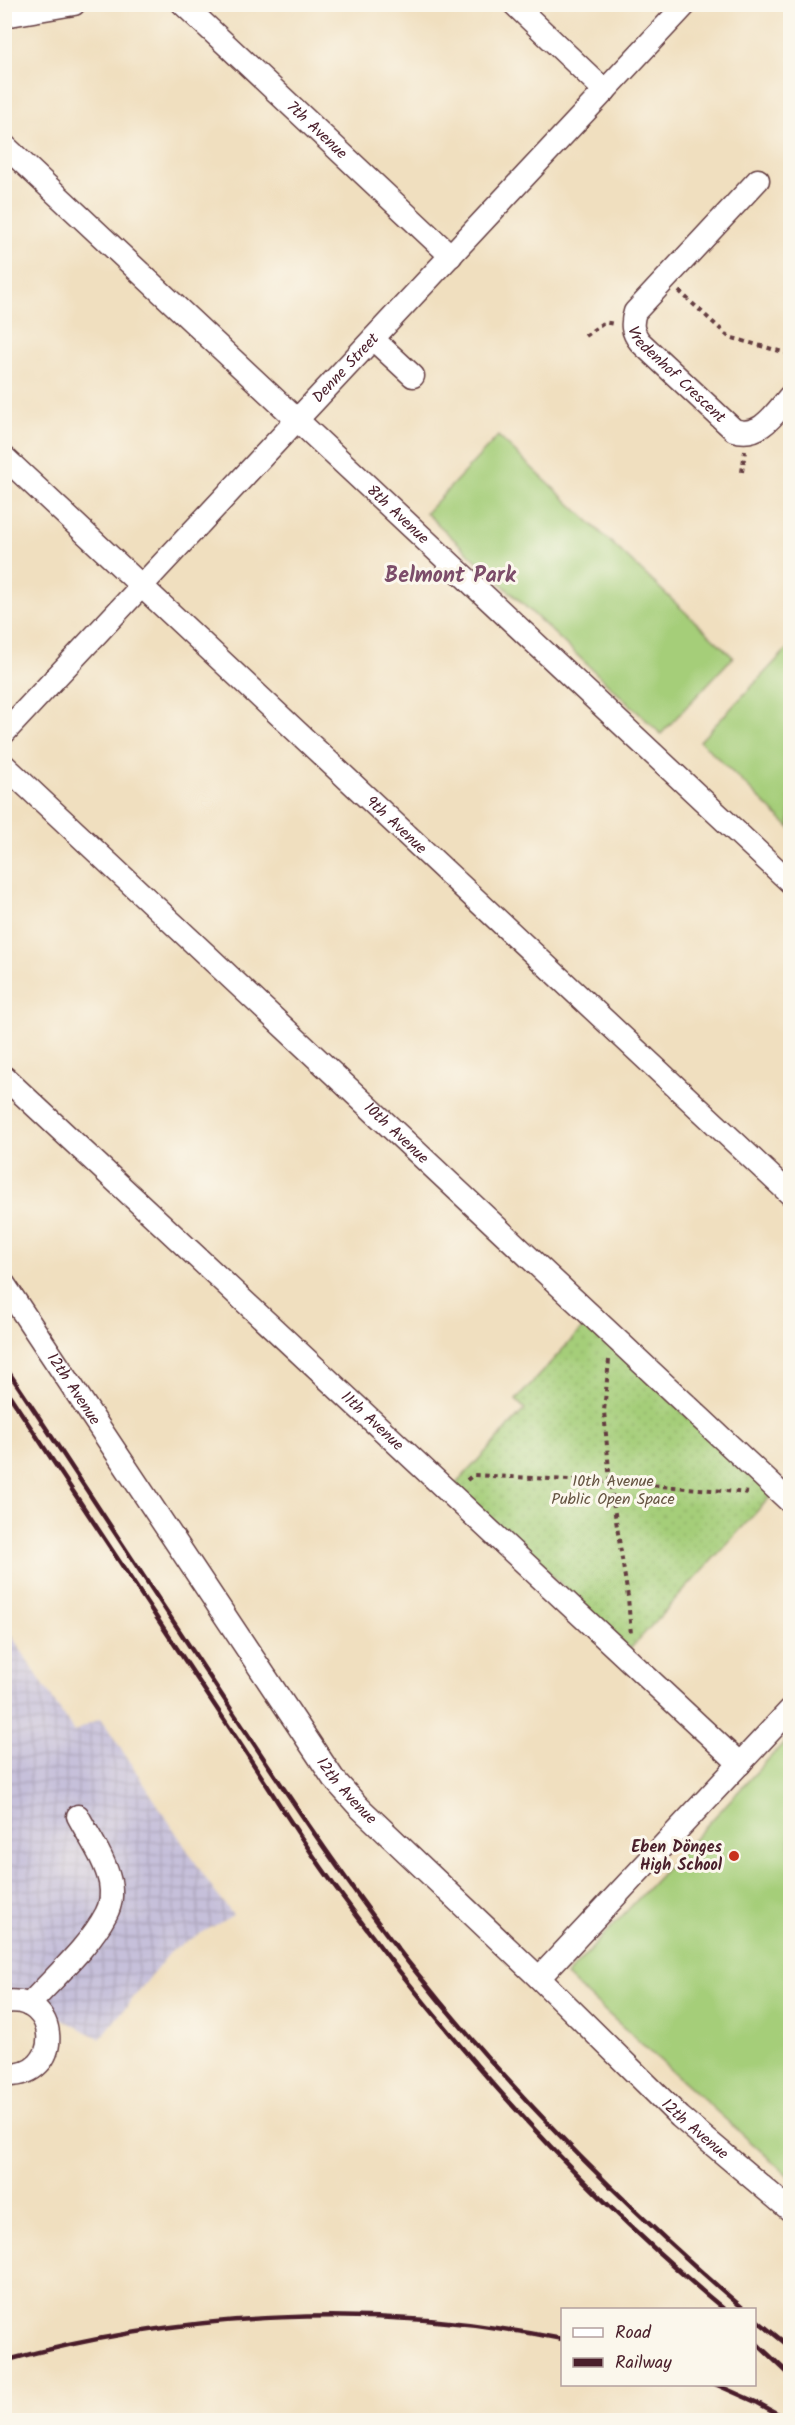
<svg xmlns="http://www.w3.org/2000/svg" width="795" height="2425" font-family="Kalam,sans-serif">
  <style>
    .industrial { fill: url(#industrial-grid) }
    .grass { fill: url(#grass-dots); stroke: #787652; stroke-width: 1.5 }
    .pitch { fill: #a5ce79; stroke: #787652; stroke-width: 1.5 }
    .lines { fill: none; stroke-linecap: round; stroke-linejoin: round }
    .minor-casing { stroke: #633c41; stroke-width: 25 }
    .path { stroke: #633c41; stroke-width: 4; stroke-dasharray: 4.5 4.5; stroke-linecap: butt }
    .minor { stroke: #fff; stroke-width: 22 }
    .rail { stroke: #4a1f2b; stroke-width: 4.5 }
    .poi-dot { fill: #c8321e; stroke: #fbf7ec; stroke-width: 2 }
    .labels { text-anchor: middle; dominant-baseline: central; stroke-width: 6; stroke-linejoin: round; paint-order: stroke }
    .street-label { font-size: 16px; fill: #4a1f2b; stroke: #fbf7ec }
    .park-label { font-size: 16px; fill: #655442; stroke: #fbf7ec }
    .poi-label { font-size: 16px; font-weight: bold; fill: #4a1f2b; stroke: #fbf7ec; text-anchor: end }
    .district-label { font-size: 22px; font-weight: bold; fill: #7c4d6a; stroke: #fbf7ec }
  </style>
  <defs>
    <pattern id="industrial-grid" width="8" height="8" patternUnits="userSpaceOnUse" patternTransform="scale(1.5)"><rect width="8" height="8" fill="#c6c0da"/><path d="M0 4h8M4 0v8" fill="none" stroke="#aca5bb"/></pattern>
    <pattern id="grass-dots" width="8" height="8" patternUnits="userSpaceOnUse" patternTransform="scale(1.5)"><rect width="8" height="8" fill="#a5ce79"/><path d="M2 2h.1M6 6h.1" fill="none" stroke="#90b069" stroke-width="1.8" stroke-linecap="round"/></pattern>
  </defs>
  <rect width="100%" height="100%" fill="#fbf7ec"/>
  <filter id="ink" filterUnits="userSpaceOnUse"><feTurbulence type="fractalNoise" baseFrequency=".0167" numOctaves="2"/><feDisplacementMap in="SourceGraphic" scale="12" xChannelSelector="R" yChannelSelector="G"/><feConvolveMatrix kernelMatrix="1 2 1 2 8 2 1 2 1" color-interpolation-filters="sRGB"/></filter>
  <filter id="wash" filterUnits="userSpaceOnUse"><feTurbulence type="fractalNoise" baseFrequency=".008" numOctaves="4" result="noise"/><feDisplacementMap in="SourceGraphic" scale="24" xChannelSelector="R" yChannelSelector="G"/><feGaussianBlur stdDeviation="1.35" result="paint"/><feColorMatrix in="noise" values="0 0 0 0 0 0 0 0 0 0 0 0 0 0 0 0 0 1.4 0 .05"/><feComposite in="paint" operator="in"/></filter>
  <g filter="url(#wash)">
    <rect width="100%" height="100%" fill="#f0dfbf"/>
    <path class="industrial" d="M4,1624l70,108 27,-14 113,173 19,24 -61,35 -72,89 -95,-50z"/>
    <path class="grass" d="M587,1323l185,172 -142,154 -175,-164 70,-76 -9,-9z"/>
    <g class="pitch">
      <path d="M498,436l235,221 -72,77 -235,-221z"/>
      <path d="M790,646v182l-90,-87z"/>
      <path d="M790,1736v441l-224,-201z"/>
    </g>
  </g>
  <g filter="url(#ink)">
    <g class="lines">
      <defs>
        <g id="minor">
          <path id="s1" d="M183,4l268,252"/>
          <path d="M514,4l91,87"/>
          <path d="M4,16l70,-12"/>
          <path id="s2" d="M4,145l786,737"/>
          <path id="s3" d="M758,180l-123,132c-4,12 -3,20 5,30l94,88c26,9 41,-17 56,-34"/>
          <path d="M373,339l40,37"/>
          <path id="s4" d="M4,457l786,737"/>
          <path id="s5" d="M4,733l682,-729"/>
          <path id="s6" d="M4,765l786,737"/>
          <path id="s7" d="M4,1077l736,687"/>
          <path id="s8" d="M4,1284l329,494 26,29 180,171 141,139 110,93"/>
          <path d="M539,1978l251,-268"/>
          <path d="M4,2002c55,-10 63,77 0,73"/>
          <path d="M29,2005c26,-29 59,-57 77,-91 5,-9 6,-21 4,-32 -5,-23 -21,-45 -32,-66"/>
        </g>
      </defs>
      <use href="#minor" class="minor-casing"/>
      <g class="path">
        <path d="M679,291l50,46 61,17"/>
        <path d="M585,336l19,-14 10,2"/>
        <path d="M742,472l3,-21"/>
        <path d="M609,1360l-5,51 6,71 18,115 3,38"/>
        <path d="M467,1480l6,-5 137,7 140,11"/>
      </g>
      <use href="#minor" class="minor"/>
      <g class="rail">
        <path d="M4,1365c73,109 144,219 217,329 60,91 120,182 187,268 100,127 214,242 337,348"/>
        <path d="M4,1387c79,118 156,237 235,355 31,47 61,97 95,143 113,155 242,302 391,425"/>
        <path d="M754,2318l36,29"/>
        <path d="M754,2341l36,34"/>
        <path d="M4,2361c182,-50 373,-59 558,-22"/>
        <path d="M715,2384l43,19 31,17"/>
      </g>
    </g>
  </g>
  <circle class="poi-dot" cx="734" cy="1856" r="6"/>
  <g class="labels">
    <g class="street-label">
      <text stroke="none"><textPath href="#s1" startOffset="184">7th Avenue</textPath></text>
      <text stroke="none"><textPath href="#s5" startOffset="500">Denne Street</textPath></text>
      <text stroke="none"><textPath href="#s3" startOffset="261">Vredenhof Crescent</textPath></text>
      <text stroke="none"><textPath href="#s2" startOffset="540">8th Avenue</textPath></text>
      <text stroke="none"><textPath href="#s4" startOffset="538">9th Avenue</textPath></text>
      <text stroke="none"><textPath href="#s6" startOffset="538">10th Avenue</textPath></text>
      <text stroke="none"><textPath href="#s8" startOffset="126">12th Avenue</textPath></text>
      <text stroke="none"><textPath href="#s7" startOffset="504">11th Avenue</textPath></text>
      <text stroke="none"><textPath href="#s8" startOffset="612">12th Avenue</textPath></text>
      <text stroke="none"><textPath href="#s8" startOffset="1098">12th Avenue</textPath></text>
    </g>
    <g class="park-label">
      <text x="613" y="1481">10th Avenue<tspan x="613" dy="18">Public Open Space</tspan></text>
    </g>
    <g class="poi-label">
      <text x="722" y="1847">Eben Dönges<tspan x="722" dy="18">High School</tspan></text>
    </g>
    <g class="district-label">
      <text x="450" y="576">Belmont Park</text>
    </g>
  </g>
  <rect width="795" height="2425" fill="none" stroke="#fbf7ec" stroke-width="24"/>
  <rect x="561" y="2308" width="195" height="78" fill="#fbf7ec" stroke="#b4a19f" stroke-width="1.5"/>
  <rect x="573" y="2328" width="30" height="9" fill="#ffffff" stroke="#b4a19f" stroke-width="1.5"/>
  <text x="615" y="2338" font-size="18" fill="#4a1f2b">Road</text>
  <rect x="573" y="2358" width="30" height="9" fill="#4a1f2b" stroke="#b4a19f" stroke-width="1.5"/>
  <text x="615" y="2368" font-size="18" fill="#4a1f2b">Railway</text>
</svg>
